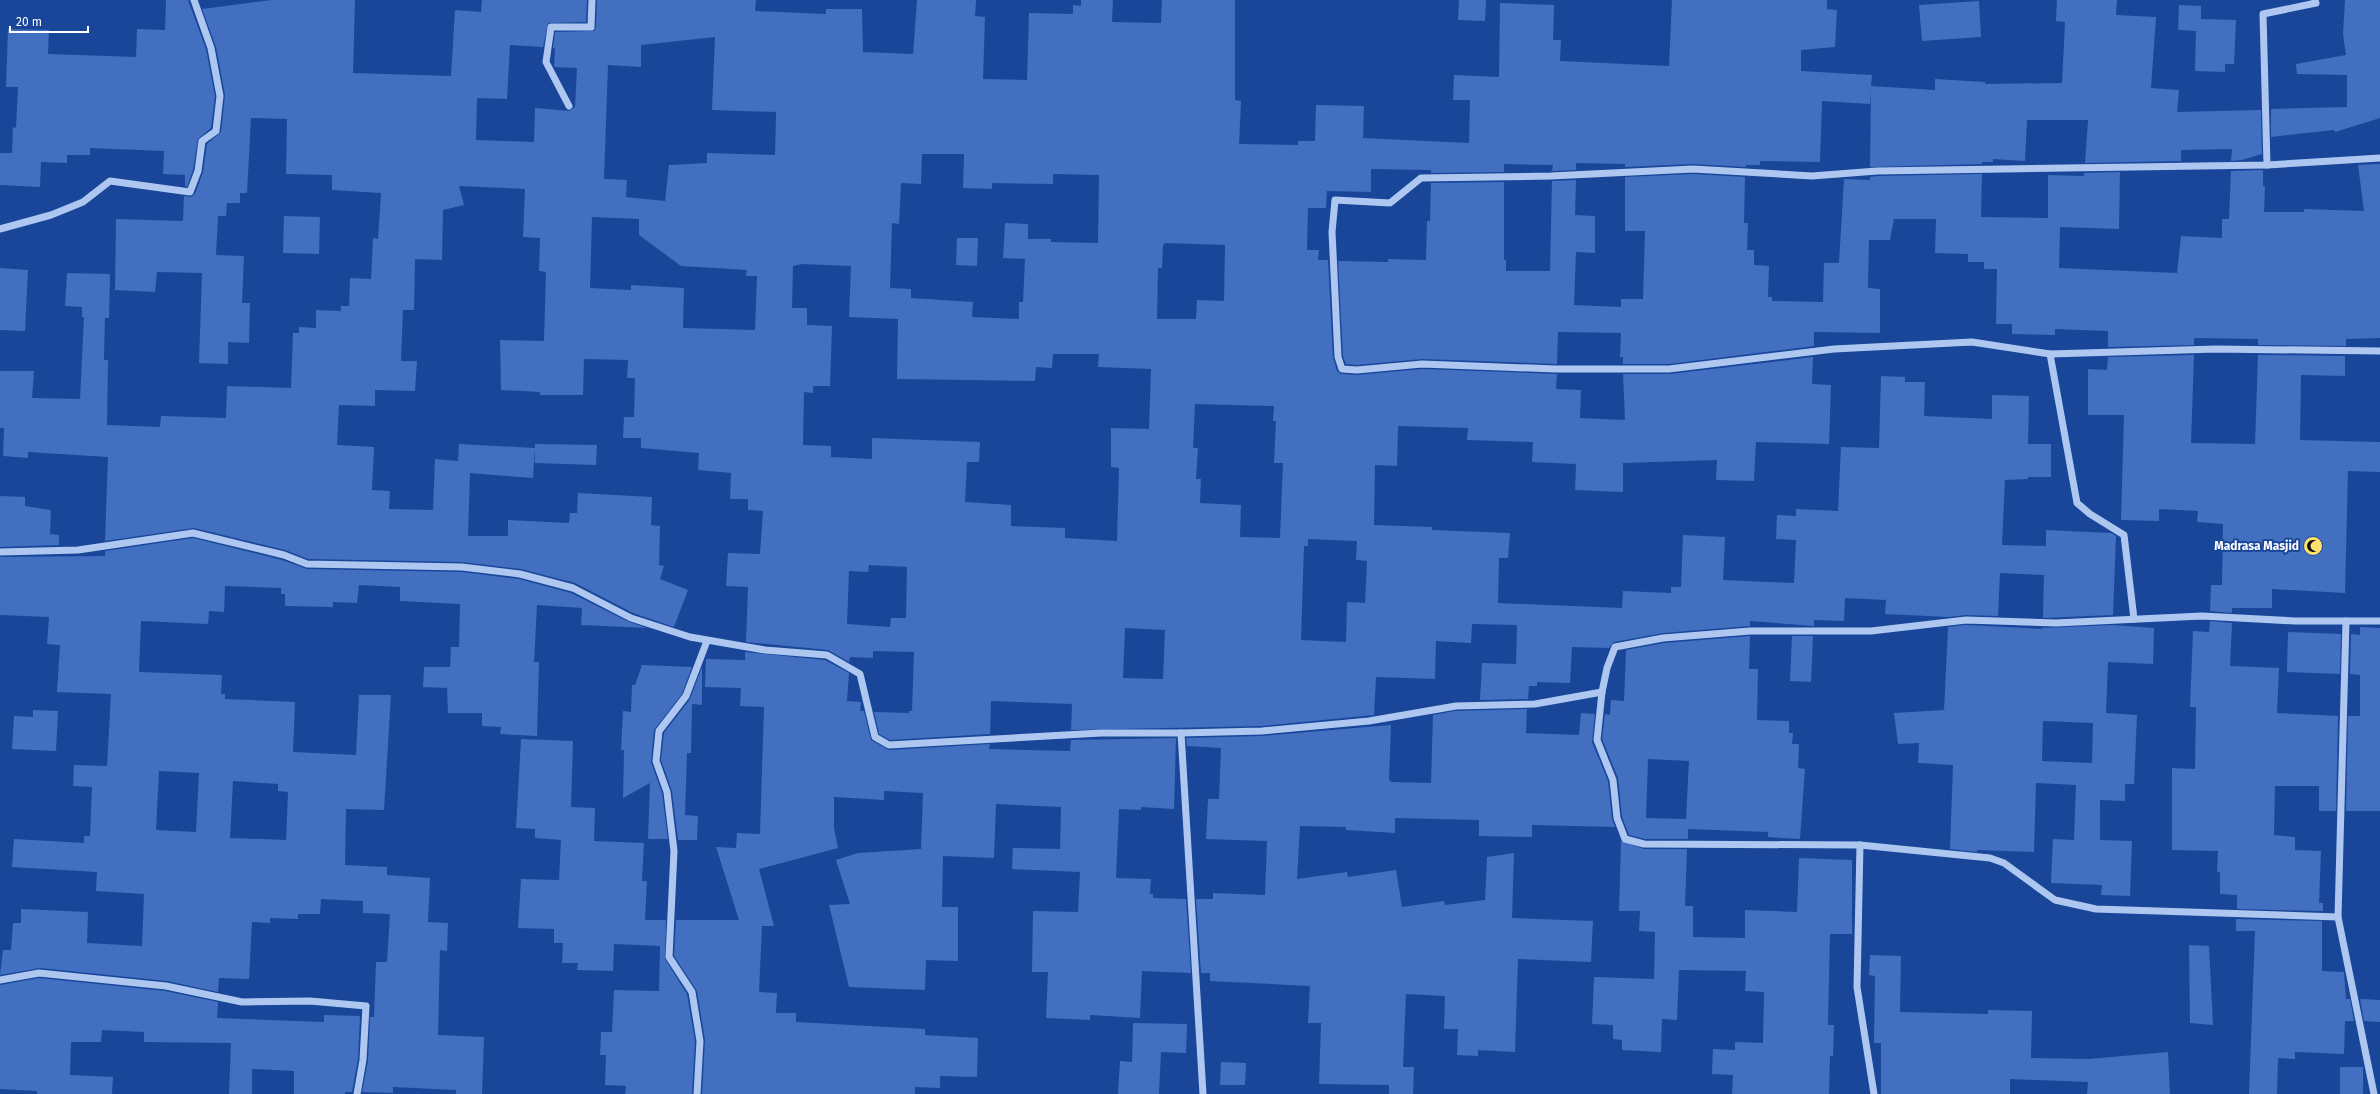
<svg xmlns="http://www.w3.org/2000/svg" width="2380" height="1094" font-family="'Fira Sans',sans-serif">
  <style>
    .building { fill: #426fc0; fill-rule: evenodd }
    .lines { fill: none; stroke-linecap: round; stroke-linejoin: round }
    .minor { stroke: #aec7f1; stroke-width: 7 }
    .labels { text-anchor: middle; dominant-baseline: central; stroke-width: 4; stroke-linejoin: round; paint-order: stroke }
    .poi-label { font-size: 12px; font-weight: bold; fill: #fff; stroke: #194699; text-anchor: end }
  </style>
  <rect width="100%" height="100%" fill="#194699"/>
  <g class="building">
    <path d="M166,0h22l18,49 9,47 -4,32 -13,11 -5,31 -6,17 -2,-1v-11l-22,-1 1,-23 -74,-3v7h-23v8l-26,-1 -1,25 -40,-2v-32h12l1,-26 3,1 2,-41h-12l2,-58 41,1 -1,24 88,3 1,-28 28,1z"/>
    <path d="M272,0h83l-2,73 98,3 4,-66 26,2 1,-12h105l-1,22 -38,1 -5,24 -33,-2 -3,54 -30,-1 -1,42 58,2 1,-34 34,3 6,-4 2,-39 -23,-1 1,-19h-2l2,-16 39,-1 2,-4 1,-27h159l-1,11 71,3v-5h36l1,43 50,2 4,-54h59l-1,16 10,1 -2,62 44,1 2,-67 44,1v-9l8,1v-6h32l-1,22 49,1 1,-23h73v100l6,1 -2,43 59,1v-4h17l1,-36 48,1 -1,32 106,5 1,-43h-17l1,-25 45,2 1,-74 54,2 -1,35h8l-1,21 109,5 3,-66h155v9l10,1 -2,37 -34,3v21l71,4 -1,11 64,4v-11l50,3v2l77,-1 3,-61 -9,-1 1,-21h60l-1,15 40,2 -5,71 28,2 -2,22 84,-2 1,44 -20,6 -11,1 1,-12 -51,1v11l-96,2 3,-43h-61l-2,41 -32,-2v3h-11v2l-112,3 1,-77 -1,14 -48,-3 -2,61 -60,-1v4h-14v2l-53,-3 -68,3v-3l-49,-1v7l-24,1 1,-6 -49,-1v8l-73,1v-3h-4l-56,-1v23l-44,-1 -1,17h-18l-1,42h12l-1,10h10l5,97 4,14 4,3 16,1 65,-6 135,5 -1,15 25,1 -1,28 45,2 -2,-46h47l143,-17 -1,27 19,1 -2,59 -73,-2 -2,39 -38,-1 1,-20 -94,3v29l-48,-2 1,-26 -44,-2 1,-20 -66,-2 1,-12 -70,-2 -1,40 -22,-1 -1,60 58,2v3l78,3 -2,25h-9l-1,45 124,5 1,-17 48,2v-6h10l2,-52 42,2 -2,43 71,3 2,-43 -20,-1 1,-24 19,1v-7l42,2 3,-64 38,1 2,-72 24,1v5h20l-1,34 68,3v-24l37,1 -1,48h23v33h-23v2l-23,1 -3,65 44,1v-16l65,3 5,3 -3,79 -70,3 1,-43 -44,-2 -2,43 -32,-1 -18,2 -63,-3 1,-14 -41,-2 -1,23 -30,-1v6l-64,-5v5l-87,7 -49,9 -5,6 -37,-1 -2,36 -33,-1v4h-8l-1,13 -48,1 2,-37 34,1 1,-39 -45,-1 -1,19 -35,-2 -1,38 -59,-2 -2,38 -112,11 -191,4 1,-26 -81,-3 -1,33 -100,6 -11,-6 -5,-22 35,1v-2h3l2,-59 -41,-1v7l-23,-1 -1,5 -21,-12 -82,-8 2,-55 -22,-1 2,-33 32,1 3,-43 -15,-1v-11h-18l1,-26 -33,-3 1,-17 -58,-5v-10h-18l1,-21h10l1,-39h-8l1,-18 -44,-1 -1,36h-43v-3l-39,-2 -1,-50 44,1 2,-69 -7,-1 1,-33 -17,-1 2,-48 -66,-3 5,19 -21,5 -1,50 -27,-1 -1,51h-11l-2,51h16l-2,30 -40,-1v16l-36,-1 -2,40 37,2 -2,43 18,1 -1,18 44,1 2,-51 23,2 1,-17 76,4 -2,30 -63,-5 -2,63h40v-16l61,3 1,-10h7l1,-20 74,4 -1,28 9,1 -1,39 5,1 -4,13 28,11 -14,37 -41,-14 -58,-30 -54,-14 -59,-7 -154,-3 -23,-9 -91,-22 -89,13 3,-84 -80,-5v6l-25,-2 1,-28h-4v-57h34l-2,27 48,1 4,-82h-2v-10l-17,-1 2,-33 43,1 -1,44h-4l-1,42h4l-1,65 53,2 1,-11 65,2 1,-32 64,2 2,-55h6v-6l17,1v-18l25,1v-5h8l1,-28 21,1 2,-41 5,1 3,-46 -49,-3v-15l-46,-1 1,-55 -36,-1 -4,75h-7v10h-13l-1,13h-8l-2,39 28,1 -2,47h8l-1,40 -21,-1v22l-29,-1 3,-90 -45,-1 -2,20 -40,-2 1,-71 67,2 1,-25 7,1 4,-3 8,-22 4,-28 14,-12 4,-37 -9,-48 -14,-38zM715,37l-3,73 64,2 -1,43 -68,-2v10l-38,2 -4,36 -39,-4 1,-17 -23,-1 4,-114 33,2v-22zM922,154h42l-1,34 29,1v-6l61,1v-10l46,1 -1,68 -47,-1v-3h-23v-15l-23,-1 -2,35 22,1 -2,43h-4v17l-47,-2 1,-15 -62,-4v-9l-21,-1 2,-65 7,1 2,-41 20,1zM592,217l47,2v16l42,31 66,4 -1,6h11l-2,54 -72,-2 1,-40 -53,-3v5l-41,-2zM1165,243l60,2 -1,56 -27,-1 -1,19h-39l1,-51h4l1,-23zM802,264l49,2 -2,51 49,2 -1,60 138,2 1,-14 16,1 1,-14h46l-1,13 53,2 -2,60 -38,-1v39l8,1 -2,73 -52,-3v-10l-54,-2v-21l-46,-3 2,-40h12l1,-20 -108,-4v21l-41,-2v-11l-28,-1 1,-53 9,1v-7h17l2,-60 -25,-1v-17h-15l1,-42zM1195,404l79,2 -1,15h3l-2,42h9l-3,75 -40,-1 1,-32 -41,-2 1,-24h-5l2,-31h-5zM1308,539l49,2 -1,19 11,1 -2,42 -18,-1 -1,40 -45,-2 3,-94h4zM869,565l38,2 -1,51h-15l-1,9 -43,-3 2,-53 19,1zM1125,628l40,2 -2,49 -40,-1z"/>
    <path d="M1459,0h27l-1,21 -27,-1z"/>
    <path d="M2345,0h35v118l-45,14 -1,-2 -63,7v-28l76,-2v-32l-50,-1 -1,-10 50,-9 -3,-21z"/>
    <path d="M1979,1l2,36 -59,4 -3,-36z"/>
    <path d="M2179,5l22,1v13l35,1 -2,44h-9v8l-30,-1 1,-40 -18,-1z"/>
    <path d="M2380,164v174l-34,1v7l-88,-1v-6l-64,-1v7l-86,2v-16l-53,-2v6l-43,-1v-10h-16l1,-55h-13v-7h-16v-8l-33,-1 1,-34h-42l-4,21h-21l-1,48 12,1v44l-66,-1v14l-145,18h-46v-7h-3l1,-24 -63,-1 -1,32 -135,-5 -65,6 -11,-1 -3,-8 -5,-95 50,1v-3l38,1 1,-39h3l1,-38 73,-1v78h2v11h44l2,-90 24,-1 -1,35 20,1v37l-19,-1 -2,53 47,2v-8h22l2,-68h-20v-54l68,-3 52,3 -1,46h4l-1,27h7v15l15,1 -1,31h4v4l51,1 1,-39h15l5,-84 26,1v-3l7,-1 105,-2 -1,43 67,1v-43l36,1v-3l36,-1 -1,57 -59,-2 -1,41 118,5 4,-37 41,2v-19h7l2,-48 32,-1v16h2l-1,26h40v-3l60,2 -6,-46z"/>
    <path d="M284,216l36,1 -1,37 -36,-1z"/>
    <path d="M957,238h21l-1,28 -21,-1z"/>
    <path d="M0,268l28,2 -3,61 -25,-1z"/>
    <path d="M2194,355l-3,88 64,1 3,-89 87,1v20l-44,-1 -1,65 80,2v30l-32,-1 -3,122 -73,-4v19h-40v5l-22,-2 1,-26h11l1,-61 -26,-2 1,-11 -39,-2v12l-38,-1 3,-105h-36v-46l19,1 1,-13z"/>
    <path d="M535,444l62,1 -1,20 -61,-2z"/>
    <path d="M0,496l25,1v9l26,4 -1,24 9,1v10l-59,2z"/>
    <path d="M193,538l89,22 25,9 155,3 57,7 52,14 58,29 18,6 -66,-3 1,-17 -45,-3 -3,57h5l-2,74 -37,-2 1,-7 -19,-1v-13h-34l-1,-25 -24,-1 1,-20h26l1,-20h8l1,-43 -60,-3v-14l-41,-2 -2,18 -24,-1v5l-48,-1v-12h-4v-6l-56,-2 -1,26 -15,-1 -1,13 -67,-3 -2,51 83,3 -1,19h4v5l70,3 -2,50 63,3 3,-60h32l-7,115 -38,-1 -1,56 42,2v8l43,3 -2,44 20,1 -1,28 -7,-1 -2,85 46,2 -2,57h-26v-4l-63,-3v6l-31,-1 6,-31 2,-44h4l2,-55h11l3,-48 -27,-1v-12l-42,-2 -1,15h-22v5l-28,-1v5l-18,-1 -3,57 -30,-1 -1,14 -51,-11 -127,-13 -40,7 3,-25h8l2,-27h8v-14l67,3 -1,31 55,3 2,-52 -48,-3 1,-19 -85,-5 2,-28 70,4v-7h6l2,-49 -19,-1 1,-21 33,1 4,-72 -54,-2 3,-47 -13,-1 2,-27 -49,-2v-58l105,-1v-5zM159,771l40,2 -3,59 -40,-2zM233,781l45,3v7l10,1 -2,48 -56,-2z"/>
    <path d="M2210,621l22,2 -2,43 49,2 -2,45 61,3 -2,95h-17v-25h-44l-1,49 21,2v13l26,1 -2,52h4v8l-86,-2v-14l-17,-1v-22h-3l1,-21 -46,-1v-82l23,1 1,-62h-6l3,-76 16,1z"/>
    <path d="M1966,625l76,4v-1l71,-3 41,3 -1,36 -45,-2 -2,51 31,2 -3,69h-9v17l-25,-1v40l32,1 -2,55 -29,-1 1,-10 -51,-2 2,-44 21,1 2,-55 -40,-2 -2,69 -57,-2v2l-27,-3 3,-84 -35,-2 1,-20 -21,1 -4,-31 50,-3 4,-83zM2043,721l50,2 -1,40 -50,-2z"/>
    <path d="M2360,627l20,1v183h-34l2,-95h12v-41l-10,-1 1,-40 9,1z"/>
    <path d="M2288,632l53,2 -1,40 -53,-2z"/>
    <path d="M1750,636l-1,33h9l-1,51 32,1v12h4l-1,11h7l-1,24 7,1 -5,70 -32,-2v-5l-80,-3v10h-43l-16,-4 -7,-18 -4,-39 -16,-39 3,-25 5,1 1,-15 13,1 2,-51 38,-7zM1648,759l41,2 -3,58 -40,-1z"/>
    <path d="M1792,636h21l-2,46 -21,-1z"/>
    <path d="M745,652l80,8 24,13 -2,28 14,1 -1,9h4l7,29 18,10 101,-6 -1,5 81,2 1,-11 105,-2 -2,71 -33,-2v3l-22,-1 -3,69 35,1 -1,15h3v4l33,1 5,74 -49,-2 -2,47 -50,-3v5l-44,-2 2,-46h-16l1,-61 45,1 2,-40 -68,-3 1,-21 47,1 1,-42 -65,-3 -2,54 -51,-2 -1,51h16v54l-32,-1 -1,30 -76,-3 -20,-82 21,-1 -14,-44 22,-7 63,-4 2,-56 -39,-2v9l-50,-3v31l4,20 -79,21 15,57h-12l-3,66 18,1 -1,20h20v9l129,7v6l53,3 -1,39 -37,-1v12l-25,-1v7h-213l3,-54 -8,-49 -23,-35 2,-36h63l-23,-73 20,1 1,-15 23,1 4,-127 -24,-1 1,-18 -36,-1 1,-28 39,1z"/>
    <path d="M642,665l50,2 -10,27 -28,36 -3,32 11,31 6,46h-20l2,-56 -27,15 1,-48h-3l2,-39 8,1 1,-27h3z"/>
    <path d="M702,667v38l-10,-1 -1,49h-4l-2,62 13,1 -1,24h-19l-6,-49 -11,-31 3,-27 26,-34z"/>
    <path d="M1527,709l-1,24 53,2 2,-22 14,1 -3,28 16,39 4,38 3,8 -83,-2v12l-53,-1v-16l-84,-2v15l-49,-3v-3l-46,-1 -3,53 50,-7 1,5 48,-7 6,37 42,-6 1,4 40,-5 2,-43 27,-4 -2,65 81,3 -2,41 -73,-3 -3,93 -37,-2v6l-21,-1 1,-26h-14l1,-33 -39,-2 -3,73h11l-1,27h-24v-9l-70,-1 2,-61h-13l2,-37 -100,-5v-8h-9l-5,-74h17v-6l52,2 2,-54 -61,-2 2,-40h11l2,-51 -34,-2 -1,-8 76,-2 129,-11 -2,54 2,3 40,1 2,-68 22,-4z"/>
    <path d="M33,710l25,1 -2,40 -44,-2 2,-33 19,1z"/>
    <path d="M521,739l52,2 -2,66 24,1 -1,33 50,2 -2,38h5l-2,39h21l-1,39 22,35 8,47 -3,53h-67l1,-8 -21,-1 1,-30h-6l1,-23h11l2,-42 45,1 1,-45 -46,-2 -1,27 -36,-1 1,-7h-16l1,-20h-9v-14l-36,-1 3,-49 38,1 2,-40 -26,-2v-9l-19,-1z"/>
    <path d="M1621,841l23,8h43l-2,57h8v31l52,1v-28l52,2 2,-54 53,2v74h-22l-2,91h6l-1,31h-3l-1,38h-97l1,-19 -21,-1 1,-25 22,1v-8l28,1 1,-51 -19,-1 1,-20 -67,-1 -2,50 -15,-1 -1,33 -39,-2v-10l-9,-1v-14l-21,-1 2,-47 60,2 1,-47 -16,-1 1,-20h-21z"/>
    <path d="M2236,919l86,2v50l22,1 2,27h4l4,22h-9l-1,33 -49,-2v7l-17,-1 -1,36h-28l6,-163h-19z"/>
    <path d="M2189,945l20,1 4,79 -23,-2z"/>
    <path d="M1870,955l31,1 -1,56 88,2v-4l44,1 -1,47 58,1 79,-7 2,42h-83l1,-12 -78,-3v15h-129v-51h-7l1,-67 -6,-1z"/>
    <path d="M39,978l126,13 53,11 -1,16 107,4v-7l36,1 -2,43 -6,33h-7v2h-51v-23l-42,-2v25h-23l2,-51 -87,-1v-10l-42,-2 -1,12h-30l-1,33 43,2 -1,17h-75v-3l-37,-2v-104z"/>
    <path d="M2360,999l20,1v22l-16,-1z"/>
    <path d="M1133,1023l54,1 -1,29 -25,-1 -2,42h-41l2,-33 12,1z"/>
    <path d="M1221,1062l25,1 -1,22h-25z"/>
    <rect x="2340" y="1067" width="23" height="27"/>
  </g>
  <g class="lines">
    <g class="minor">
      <path d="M569,106l-23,-44 5,-35h40l1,-27"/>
      <path d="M2267,165l-4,-151 53,-11 -1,-3"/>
      <path d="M0,229l51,-14 32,-13 27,-21 80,11 8,-21 4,-30 14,-10 4,-35 -9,-48 -17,-48"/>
      <path d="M2050,354l166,-5 164,2"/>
      <path d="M0,552l78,-2 115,-17 91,22 23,9 155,3 58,7 53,14 58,30 59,19 75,13 62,5 33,19 15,63 14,8 212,-12h80l22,361"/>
      <path d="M2134,619l-10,-84 -34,-21 -13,-11 -27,-149 -78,-12 -138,7 -165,20h-113l-134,-5 -65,6 -15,-1 -4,-12 -6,-125 3,-32 55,3 31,-25 130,-2 142,-7 119,7 65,-5 390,-6 113,-7"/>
      <path d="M2346,621l-8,296 36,177"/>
      <path d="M1181,733l81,-2 107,-10 87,-15 79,-2 67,-12"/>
      <path d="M1860,845l130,13 14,5 51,37 41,9 242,8"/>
      <path d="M0,980l39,-7 127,13 76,16 68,-1 56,5 -3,54 -6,34"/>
      <path d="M697,1094l3,-53 -8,-49 -23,-35 5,-106 -7,-59 -11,-31 3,-30 27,-35 21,-55"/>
      <path d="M1874,1094l-17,-107 3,-142 -216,-1 -19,-5 -8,-21 -4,-38 -16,-40 5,-48 5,-24 8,-21 48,-9 87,-7h121l95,-11 90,3 146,-7 93,5h85"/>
    </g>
  </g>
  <defs>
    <symbol id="mosque-disc" viewBox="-11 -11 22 22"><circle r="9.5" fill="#ffe26e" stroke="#194699"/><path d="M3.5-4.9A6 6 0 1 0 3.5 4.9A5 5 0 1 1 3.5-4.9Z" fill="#111"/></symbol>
  </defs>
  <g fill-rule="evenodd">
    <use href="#mosque-disc" x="2302" y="535" width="22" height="22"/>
  </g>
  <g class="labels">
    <g class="poi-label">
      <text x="2299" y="546">Madrasa Masjid</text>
    </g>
  </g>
  <path d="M10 26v6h78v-6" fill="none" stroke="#ffffff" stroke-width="2"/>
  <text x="16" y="26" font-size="12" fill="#ffffff" stroke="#194699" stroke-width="3" paint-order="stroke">20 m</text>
</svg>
